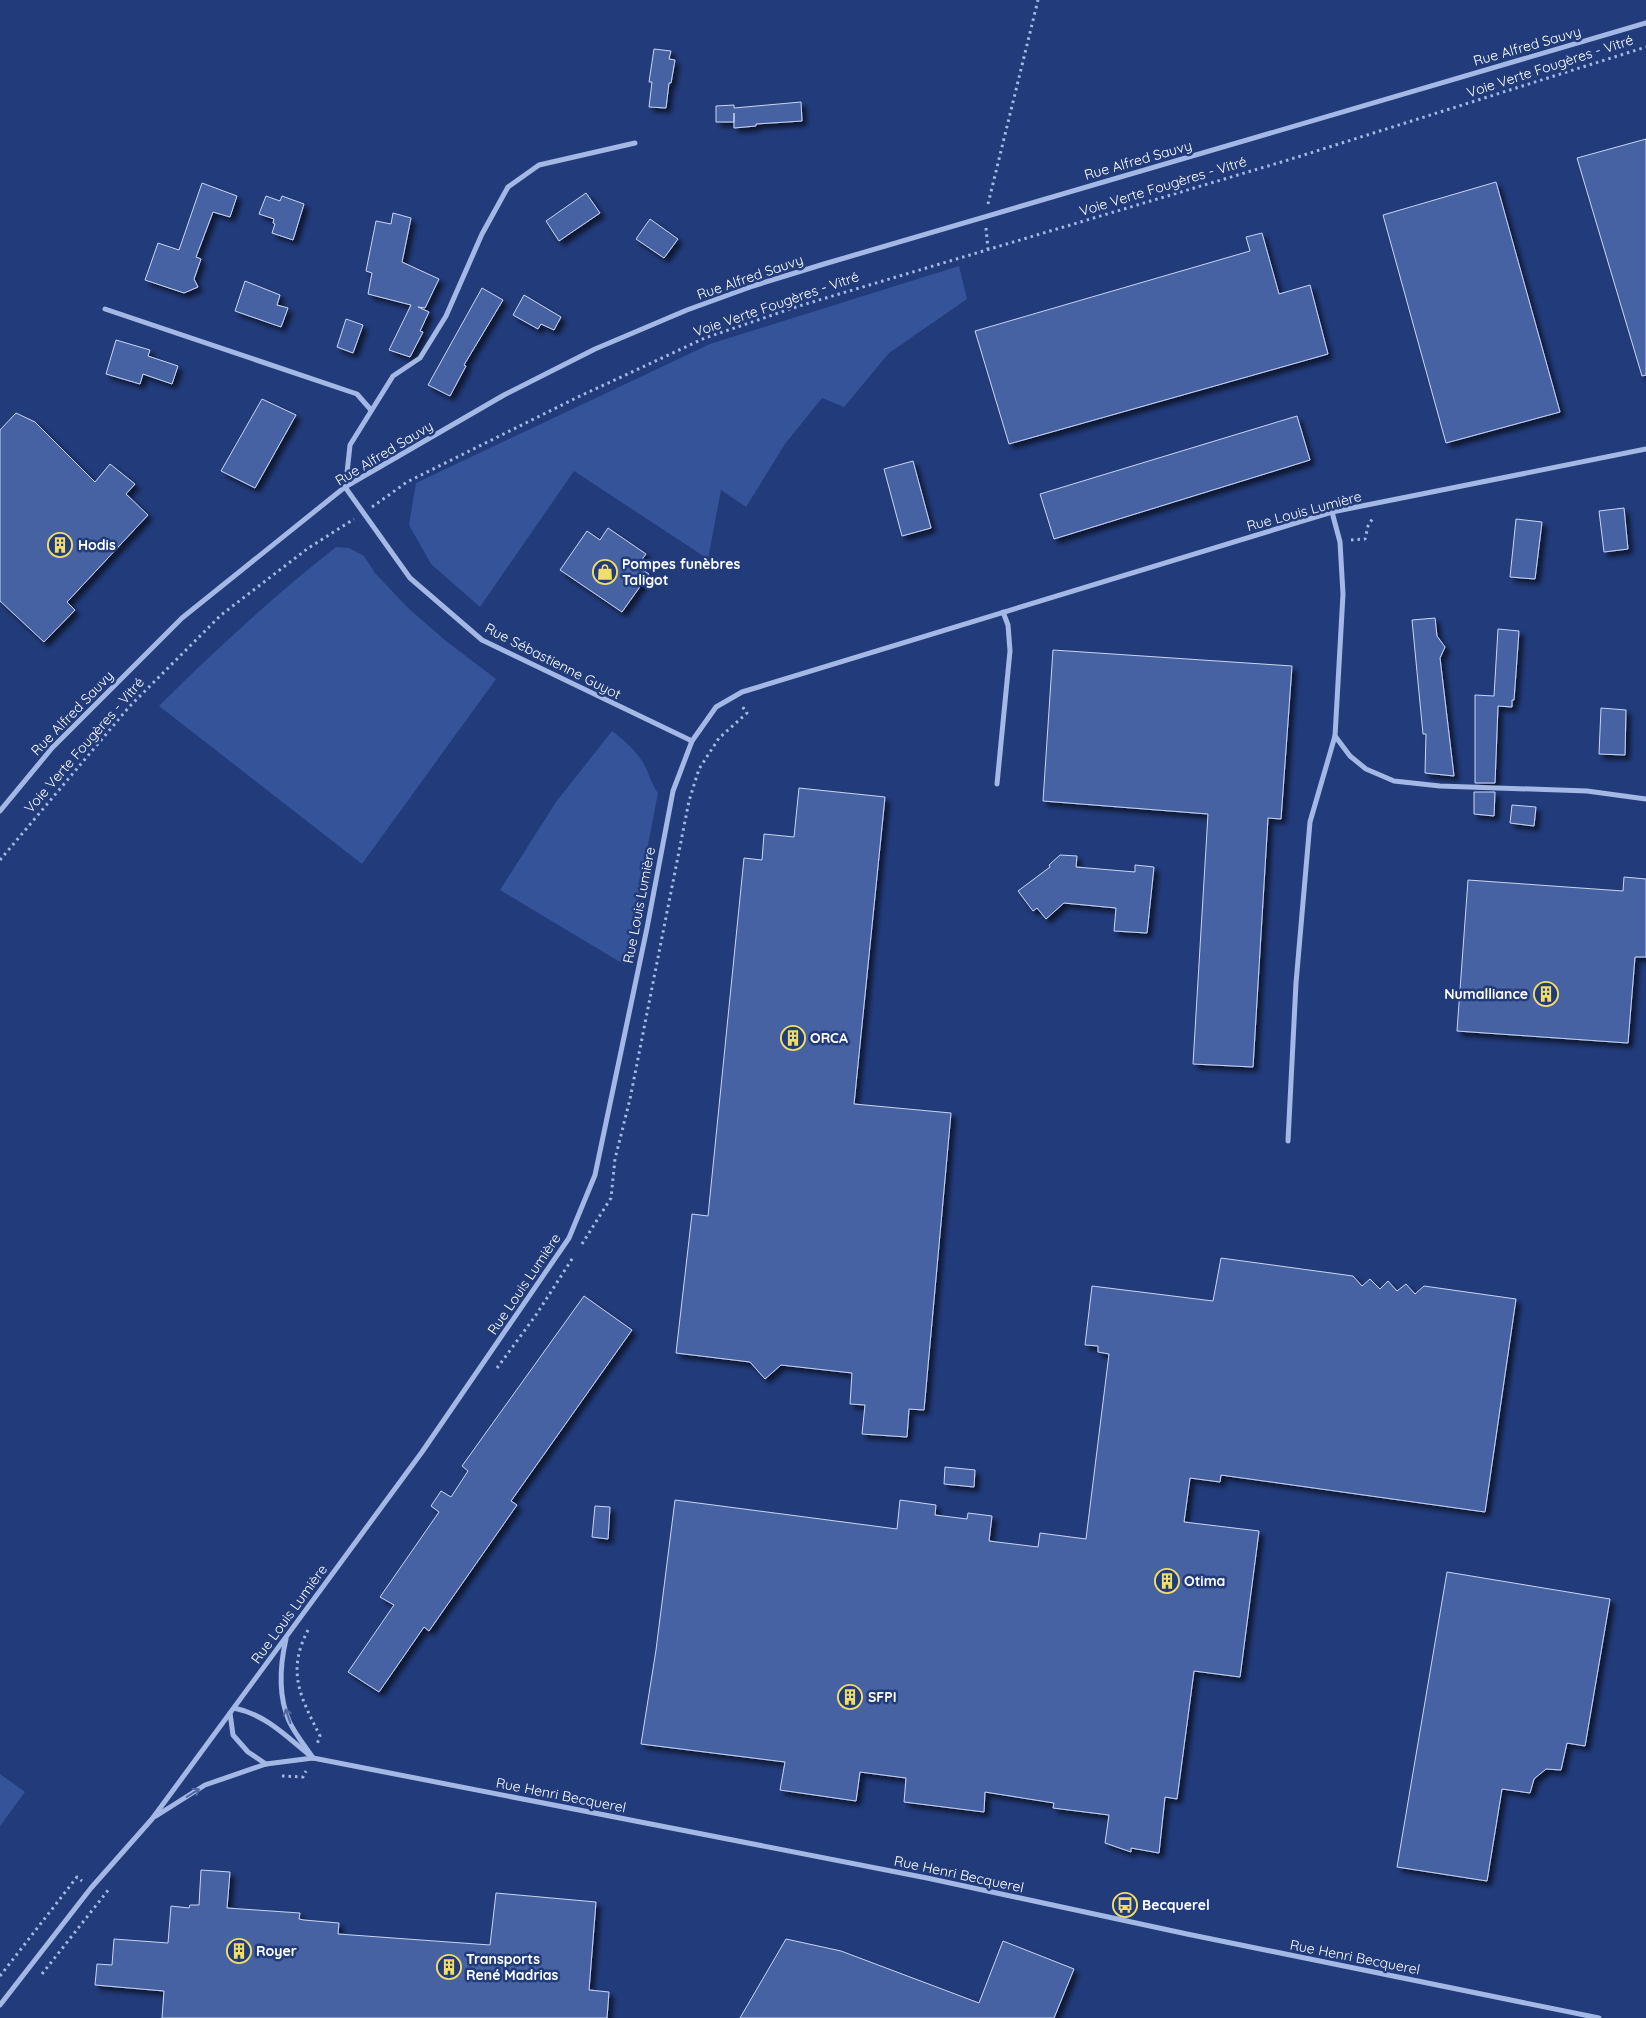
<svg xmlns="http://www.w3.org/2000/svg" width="1646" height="2018" font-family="Quicksand,sans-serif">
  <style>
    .green { fill: #355399 }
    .building { fill: #4662a2; stroke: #c8d5f4; filter: url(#shadow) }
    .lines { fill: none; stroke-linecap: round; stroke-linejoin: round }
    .path { stroke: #a4b8e5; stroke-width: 3; stroke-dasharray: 2.5 4; stroke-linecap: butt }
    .minor { stroke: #a4b8e5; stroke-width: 5 }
    .oneway { stroke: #5067a0 }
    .labels { text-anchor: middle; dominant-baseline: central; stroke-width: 5; stroke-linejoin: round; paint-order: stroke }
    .street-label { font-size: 14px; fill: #fff; stroke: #223b7b }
    .poi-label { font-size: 14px; font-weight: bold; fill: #fff; stroke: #223b7b; text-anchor: start }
  </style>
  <defs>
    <filter id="shadow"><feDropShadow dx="4.5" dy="4.5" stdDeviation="2.5" flood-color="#0009"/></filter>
  </defs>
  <rect width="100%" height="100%" fill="#223b7b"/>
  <g class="green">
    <path d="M959,266l8,33 -78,54 -45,54 -22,-9 -37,46 -39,63 -25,-17 -13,69 -134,-88 -94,136 -49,-43 -22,-39 7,-42 294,-139z"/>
    <path d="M336,547l13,1 15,8 11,17 33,35 38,33 50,38 -134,185 -203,-158c56,-56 115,-110 177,-159z"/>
    <path d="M612,731c13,10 26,21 34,37 4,9 6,17 12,25l-33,172 -125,-75 56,-88z"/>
    <path d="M0,1774l25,18 -25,34z"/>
  </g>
  <g class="building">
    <path d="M654,49l17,2 -2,8 6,1 -4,23h-2l-3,25 -17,-1 3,-25h-3z"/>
    <path d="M801,102l1,19 -46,3v2l-22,2v-15v9h-18v-16l18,-1v3z"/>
    <path d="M1646,139v236l-4,1 -65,-218z"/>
    <path d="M1496,182l64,230 -114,31 -63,-228z"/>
    <path d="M202,183l35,13 -7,21 -17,-5 -17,45 5,2 -7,20 4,8 -14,6 -39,-13 13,-37 21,7z"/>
    <path d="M586,193l14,20 -41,28 -13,-20z"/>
    <path d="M266,196l14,5 2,-5 22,8 -11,36 -21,-7 3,-9 -2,-1 1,-4 -15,-5z"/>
    <path d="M393,213l18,5 -9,44 37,17 -14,29 -7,-1 11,5 -9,19 3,1 -13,25 -21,-7 22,-45 -43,-11 4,-21 -6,-2 10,-50 15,3z"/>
    <path d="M650,219l28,20 -14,19 -28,-19z"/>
    <path d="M1262,233l17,61 31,-9 18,69 -319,90 -34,-113 275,-80 -4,-14z"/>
    <path d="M245,281l35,14 -3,10 11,3 -7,19 -46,-16z"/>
    <path d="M482,288l21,12 -39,65 2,1 -16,30 -22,-11z"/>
    <path d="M524,295l37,22 -7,13 -13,-6 -3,5 -25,-14z"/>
    <path d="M346,319l17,6 -10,28 -16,-6z"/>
    <path d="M116,340l34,10 -2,6 30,10 -6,18 -29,-10 -3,10 -34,-10z"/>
    <path d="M262,399l34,16 -41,73 -34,-17z"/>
    <path d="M16,413l19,9 60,60 15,-18 25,20 -9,10 22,21 -81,87 8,8 -31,32 -44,-41v-171z"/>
    <path d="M1297,416l13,44 -256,79 -14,-45z"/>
    <path d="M913,461l18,67 -29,8 -18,-67z"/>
    <path d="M1624,508l4,41 -24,3 -5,-41z"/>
    <path d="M1516,519l26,3 -7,57 -25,-2z"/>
    <path d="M608,528l38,26 -9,12 12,8 -27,38 -62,-42 27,-39 13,9z"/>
    <path d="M1435,618l2,18 8,11 -5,11 14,118 -29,-3 1,-39h-3l-11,-114z"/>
    <path d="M1498,629l21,2 -5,69h-2v7l-14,-1 -3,77h-20v-88l19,1z"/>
    <path d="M1053,650l239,16 -11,153 -13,-1 -15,249 -60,-3 15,-250 -165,-13z"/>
    <path d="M1601,708l25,2 -1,45 -26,-1z"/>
    <path d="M799,788l86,9 -31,307 97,9 -27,297 -15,-1 -2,28 -45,-3 3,-29 -15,-1 2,-31 -71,-8 -16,14 -15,-17 -74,-9 16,-139 16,2 36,-358 18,2 2,-26 30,3z"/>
    <path d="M1474,792h21l-1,24 -20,-2z"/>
    <path d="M1512,805l24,2 -2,19 -24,-3z"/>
    <path d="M1060,855l17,1 -1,11 59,5v-7l19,2 -7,66 -33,-2 2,-23 -52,-5 -18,16 -9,-11 -4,3 -15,-20 32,-24 -1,-2z"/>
    <path d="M1624,877l22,2v78h-11l-7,86 -171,-12 11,-151 155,11z"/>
    <path d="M1221,1258l132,18 9,10 8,-7 10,10 8,-8 9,10 9,-7 9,10 9,-8 92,13 -31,213 -264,-37 -1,7 -30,-4 -6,44 75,9 -19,146 -46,-6 -17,128 -12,-2 -6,56 -28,-5v4l-26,-9 4,-28 -56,-7 1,-5 -69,-11 -1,20 -80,-10 2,-24 -46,-6 -4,29 -76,-11 5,-28 -144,-18 15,-94 19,-150 222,29 3,-29 36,5 -1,10 32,4 1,-6 24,3 -3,25 49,6 2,-14 46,6 23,-185 -11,-2v-6l-13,-1 7,-59 121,15z"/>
    <path d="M584,1296l48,34 -121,171 6,4 -88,126 -5,-4 -45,65 -31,-20 46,-67 -14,-8 59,-85 -8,-6 10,-15 10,6 17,-26 -6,-5z"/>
    <path d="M945,1467l30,3 -1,17 -30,-3z"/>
    <path d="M595,1506l15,1 -2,32 -16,-2z"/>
    <path d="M1447,1572l163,27 -25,147 -18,-3 -6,27 -15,-1 -12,10 -4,14 -28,-4 -15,92 -90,-14z"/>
    <path d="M201,1870l29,2 -3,36 73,5 -1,6 5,1 35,3 -1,11 152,11 6,-52 100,9 -7,88 20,2 -2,26h-445l2,-27 -69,-6 2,-21 15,1 2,-26 54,4 3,-37 18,2 1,-3h9z"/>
    <path d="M786,1939l55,12 138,52 24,-62 71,28 -20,49h-314z"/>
  </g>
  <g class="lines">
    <g class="path">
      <path d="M988,204l50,-204"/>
      <path d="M986,228l2,21"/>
      <path d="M372,507l35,-25 171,-85 127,-59 94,-32 489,-146 358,-113"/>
      <path d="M1351,540l14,-1 3,-13 6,-10"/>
      <path d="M0,860l129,-153 92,-92 86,-66 47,-30"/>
      <path d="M582,1244l29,-46 4,-39 15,-60 59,-298 10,-32 20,-31 28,-25 -5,-7"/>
      <path d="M497,1368l39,-53 38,-59"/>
      <path d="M308,1630c-22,42 -7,68 12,106l-3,8"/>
      <path d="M282,1776l21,1 3,-6"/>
      <path d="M42,1974l67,-85"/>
      <path d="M0,1976l77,-99 5,4"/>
    </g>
    <g class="minor">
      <path d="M105,309l252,85 14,16"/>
      <path d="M352,483l-5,-10 3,-28 43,-69 27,-18 26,-42 36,-82 26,-47 31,-22 96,-22"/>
      <path d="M345,487l65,91 72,62 210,101"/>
      <path d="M1335,736l15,20 16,13 28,12 46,5 147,5 59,8"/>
      <path d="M997,784l13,-133 -2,-26 -5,-13"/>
      <path d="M0,811l52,-63 130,-130 163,-131 159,-92 91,-46 92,-39 66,-24 71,-22 822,-241"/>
      <path d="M1288,1141l8,-158 14,-161 25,-86 8,-142 -3,-52 -8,-30"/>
      <path d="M286,1639c-6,26 -8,56 3,82 6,13 16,25 24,37"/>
      <path d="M234,1708c30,6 51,27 74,46"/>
      <path d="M230,1713l3,22 15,17 18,12"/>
      <path d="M156,1816l49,-31 61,-21 47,-6 614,120 260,56 412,84"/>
      <path d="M0,2005l91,-117 61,-69 270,-367 147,-214 26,-63 52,-247 26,-137 19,-50 24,-34 26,-15 590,-180 314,-63"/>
    </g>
  </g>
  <defs><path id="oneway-shaft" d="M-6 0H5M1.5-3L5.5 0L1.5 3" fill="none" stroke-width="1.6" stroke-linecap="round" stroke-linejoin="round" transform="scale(1.25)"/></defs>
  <g class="oneway">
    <use href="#oneway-shaft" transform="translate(288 1716) rotate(-109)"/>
    <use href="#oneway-shaft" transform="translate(193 1793) rotate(-32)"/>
  </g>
  <defs>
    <symbol id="building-ring" viewBox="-11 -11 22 22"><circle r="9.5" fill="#223b7b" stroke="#f1de67" stroke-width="1.5"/><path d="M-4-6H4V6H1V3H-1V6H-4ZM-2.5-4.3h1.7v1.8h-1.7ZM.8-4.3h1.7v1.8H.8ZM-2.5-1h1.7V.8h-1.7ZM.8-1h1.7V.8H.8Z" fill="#f1de67"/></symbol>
    <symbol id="shop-ring" viewBox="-11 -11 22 22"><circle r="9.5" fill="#223b7b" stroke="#f1de67" stroke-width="1.5"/><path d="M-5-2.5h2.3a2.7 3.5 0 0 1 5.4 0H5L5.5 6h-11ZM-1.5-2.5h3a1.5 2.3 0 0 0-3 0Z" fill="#f1de67"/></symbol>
    <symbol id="bus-ring" viewBox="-11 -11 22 22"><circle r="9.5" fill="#223b7b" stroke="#f1de67" stroke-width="1.5"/><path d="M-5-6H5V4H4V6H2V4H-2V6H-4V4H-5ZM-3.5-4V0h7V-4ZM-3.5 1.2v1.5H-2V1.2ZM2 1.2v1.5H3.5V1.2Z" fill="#f1de67"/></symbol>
  </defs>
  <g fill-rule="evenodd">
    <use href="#building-ring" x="46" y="531" width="28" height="28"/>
    <use href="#shop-ring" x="591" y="558" width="28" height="28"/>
    <use href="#building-ring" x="1532" y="980" width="28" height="28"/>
    <use href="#building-ring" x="779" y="1024" width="28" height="28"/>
    <use href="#building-ring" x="1153" y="1567" width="28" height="28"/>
    <use href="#building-ring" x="836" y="1683" width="28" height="28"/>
    <use href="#bus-ring" x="1111" y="1891" width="28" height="28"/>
    <use href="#building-ring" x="225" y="1937" width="28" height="28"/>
    <use href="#building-ring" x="435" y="1953" width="28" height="28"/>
  </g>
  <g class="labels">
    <g class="street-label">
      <text transform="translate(1527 46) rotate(-16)">Rue Alfred Sauvy</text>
      <text transform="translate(1550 66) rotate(-18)">Voie Verte Fougères - Vitré</text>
      <text transform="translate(1138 160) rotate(-16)">Rue Alfred Sauvy</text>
      <text transform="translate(1163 186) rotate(-17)">Voie Verte Fougères - Vitré</text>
      <text transform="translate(750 277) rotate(-19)">Rue Alfred Sauvy</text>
      <text transform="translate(776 304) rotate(-19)">Voie Verte Fougères - Vitré</text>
      <text transform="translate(384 453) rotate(-31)">Rue Alfred Sauvy</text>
      <text transform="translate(1304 511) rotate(-15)">Rue Louis Lumière</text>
      <text transform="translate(553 661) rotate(27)">Rue Sébastienne Guyot</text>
      <text transform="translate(72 713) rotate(-46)">Rue Alfred Sauvy</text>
      <text transform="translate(84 745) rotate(-49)">Voie Verte Fougères - Vitré</text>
      <text transform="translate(639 905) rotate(-79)">Rue Louis Lumière</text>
      <text transform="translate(524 1284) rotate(-56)">Rue Louis Lumière</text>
      <text transform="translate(289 1614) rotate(-54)">Rue Louis Lumière</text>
      <text transform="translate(561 1795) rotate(11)">Rue Henri Becquerel</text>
      <text transform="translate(959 1874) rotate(12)">Rue Henri Becquerel</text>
      <text transform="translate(1355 1957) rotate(11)">Rue Henri Becquerel</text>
    </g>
    <g class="poi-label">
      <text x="78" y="545">Hodis</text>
      <text x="622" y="564">Pompes funèbres<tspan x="622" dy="16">Taligot</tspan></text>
      <text x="1528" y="994" text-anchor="end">Numalliance</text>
      <text x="810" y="1038">ORCA</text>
      <text x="1184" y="1581">Otima</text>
      <text x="868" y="1697">SFPI</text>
      <text x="1142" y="1905">Becquerel</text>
      <text x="256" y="1951">Royer</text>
      <text x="466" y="1959">Transports<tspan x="466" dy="16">René Madrias</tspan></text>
    </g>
  </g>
</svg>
